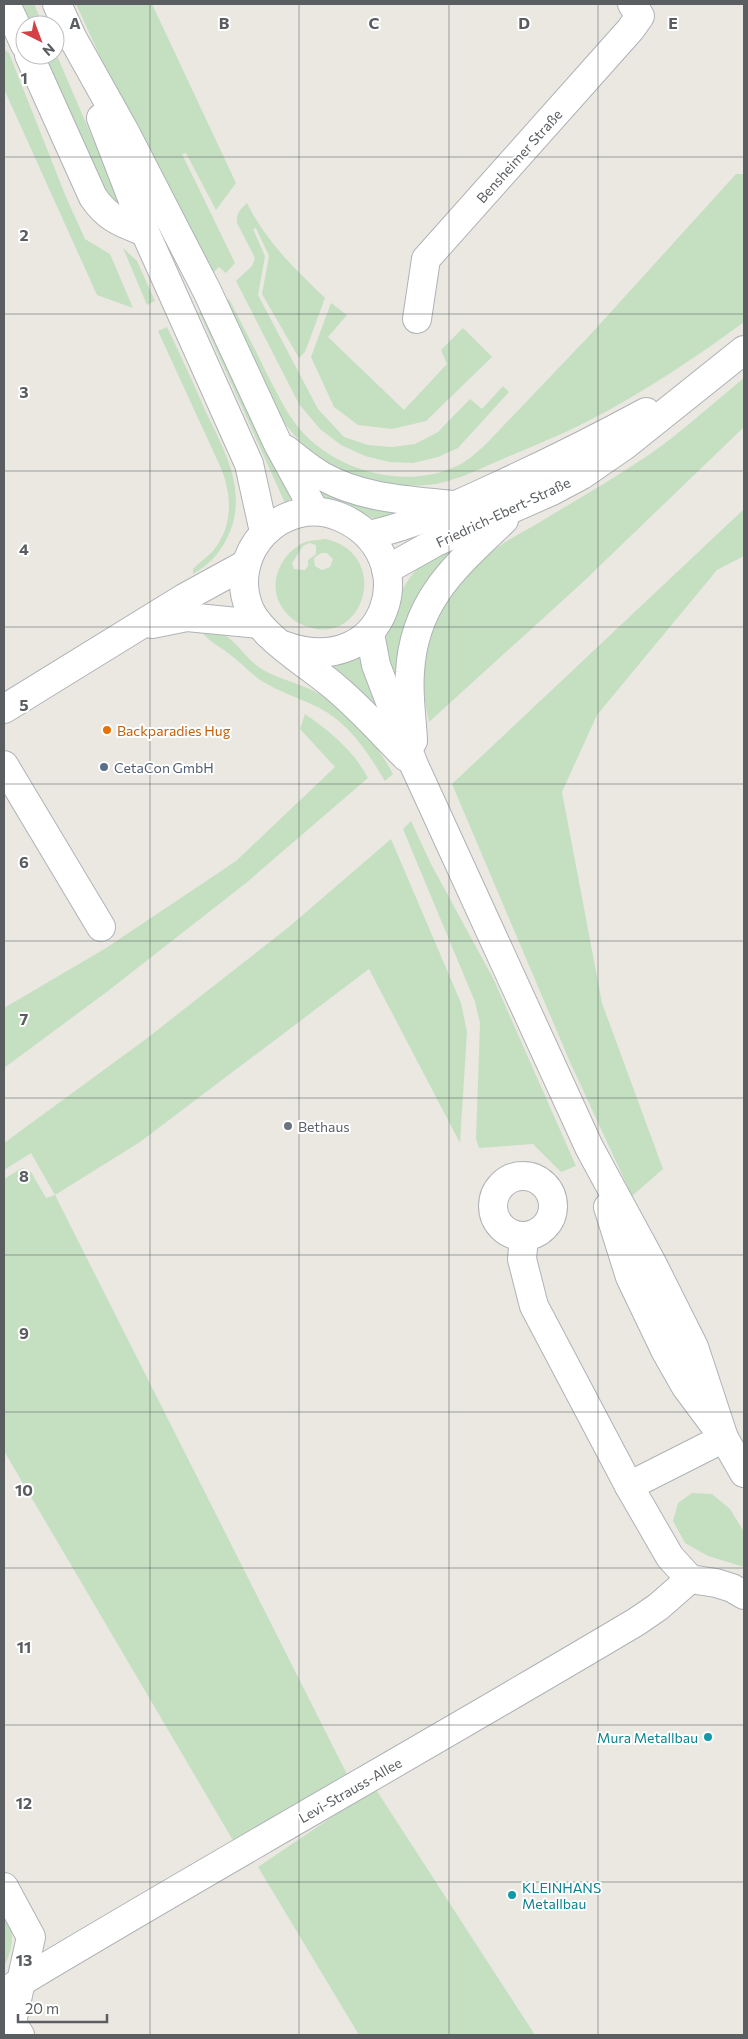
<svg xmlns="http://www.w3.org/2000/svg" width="748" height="2039" font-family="Commissioner,sans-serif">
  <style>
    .green { fill: #c4e0c1; fill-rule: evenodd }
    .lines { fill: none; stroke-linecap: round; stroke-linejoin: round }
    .street-casing { stroke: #afb3b6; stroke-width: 30 }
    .secondary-casing { stroke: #aeb2b5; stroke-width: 30 }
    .street { stroke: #fff; stroke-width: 28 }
    .secondary { stroke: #fff; stroke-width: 28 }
    .grid { fill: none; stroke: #5a5e61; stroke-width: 1; stroke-opacity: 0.55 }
    .food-dot { fill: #e8710a; stroke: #fff; stroke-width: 2 }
    .service-dot { fill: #5c6f8a; stroke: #fff; stroke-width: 2 }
    .worship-dot { fill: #6b7280; stroke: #fff; stroke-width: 2 }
    .culture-dot { fill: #0f9aa8; stroke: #fff; stroke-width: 2 }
    .labels { text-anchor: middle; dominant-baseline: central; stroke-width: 4; stroke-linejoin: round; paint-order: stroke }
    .street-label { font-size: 14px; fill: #5a5e61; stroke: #fff }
    .food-label { font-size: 14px; fill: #c56008; stroke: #fff; text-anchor: start }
    .service-label { font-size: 14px; fill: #4e5e75; stroke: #fff; text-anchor: start }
    .worship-label { font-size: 14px; fill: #5b616d; stroke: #fff; text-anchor: start }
    .culture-label { font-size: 14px; fill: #0d838f; stroke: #fff; text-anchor: end }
    .grid-label { font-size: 16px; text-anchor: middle; font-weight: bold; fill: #5a5e61; stroke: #fff; stroke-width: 4; stroke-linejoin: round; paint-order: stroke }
  </style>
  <rect width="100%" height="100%" fill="#ebe8e2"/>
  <g class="green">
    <path d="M20,4h14l9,21h-13z"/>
    <path d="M76,4h76l84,179 -20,27 -30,-57 -4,1 53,109 -9,10 -7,-6 -8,8 -101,-197z"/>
    <path d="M4,49l5,4 57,144 19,42 25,15 23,54 -36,-13 -93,-206z"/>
    <path d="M55,51l65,151 -4,5 -4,-1 -68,-151h11z"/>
    <path d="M736,174h8v148c-49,36 -101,71 -156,99 -27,14 -55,25 -83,37 -24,10 -52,25 -78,27 -40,3 -83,-7 -114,-32 -45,-36 -66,-100 -89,-151l5,-3c13,25 26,50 38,75 9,17 17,34 28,49 34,46 105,67 157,45 14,-5 24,-15 34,-24l104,-109z"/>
    <path d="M247,203c19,39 48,66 78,95l-20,54 -6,6 -37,-64 7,-38 -13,-28 -3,1 12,27 -7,39 60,114 26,28 24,8 24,2 23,-3 23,-12 32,-33 12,10 21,-23 6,6 -51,56 -20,9 -25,6 -24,-1 -24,-6 -24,-11 -21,-16 -21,-25 -63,-123 16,-15 3,-8 -18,-35c-1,-9 3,-14 10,-20z"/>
    <path d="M123,248l14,13 18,40 -8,4z"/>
    <path d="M331,303l16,12 -19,22 76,73 43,-46 -6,-14 22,-22 29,29 -66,64 -34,8 -34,-4 -24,-18 -23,-50z"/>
    <path d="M205,310l86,189 -6,4 -86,-191z"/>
    <path d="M167,327c13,27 26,55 38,83 19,40 44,82 23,126 -7,16 -19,29 -35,38v-5c6,-6 14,-12 20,-18 21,-26 19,-57 7,-85l-62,-135z"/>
    <path d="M744,378v49l-161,155 -154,140c-17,-69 8,-126 62,-170 18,-14 40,-24 59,-36 33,-20 68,-40 100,-62 33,-23 63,-51 94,-76z"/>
    <path d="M321,491l24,11 31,8 35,3 -32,7 -46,-16 -13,-10z"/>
    <path d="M744,509v47l-27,14 -120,145 -35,77 40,211 61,166 -31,27 -62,-134 -118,-278z"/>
    <path d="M326,539c64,15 40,103 -14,89 -12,-3 -21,-8 -28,-18 -18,-23 -5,-55 19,-67 7,-3 15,-3 23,-4zM309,543l7,2v9l-8,6v6l-3,4 -11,-1 -2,-6 11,-17zM321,553h6l6,6 -3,8 -8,3 -7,-4 -1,-8z"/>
    <path d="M451,549v3c-32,33 -56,79 -55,126 -4,-7 -12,-17 -12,-24 -1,-12 4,-23 7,-34 14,-41 20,-53 60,-71z"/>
    <path d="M208,629c7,3 15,5 21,9 10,8 17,19 27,27 17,13 37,16 56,25 32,15 65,53 81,84l-8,7c-14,-23 -28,-46 -50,-63 -20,-16 -46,-21 -68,-34 -15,-8 -25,-21 -39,-31 -9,-7 -20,-12 -26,-21z"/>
    <path d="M358,655l2,1 24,58 -61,-50z"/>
    <path d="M305,714c26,18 48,36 63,64l-122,105 -138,108 -104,77v-60l102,-60 130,-87 99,-94 -35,-38z"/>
    <path d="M411,821l20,43 63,116 82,186 -15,6 -28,-28 -54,4 -3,-9 4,-116 -5,-21 -72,-173z"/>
    <path d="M391,839l70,164 6,29 -7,111 -91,-174 -229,173 -85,53 299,593 -113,66 -237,-403v-272l18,-11 9,4 15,26 9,-3 -24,-42 -27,17v-27l142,-104 144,-113z"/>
    <path d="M692,1493l20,1 18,15 14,23v35l-36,-11 -23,-13 -12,-22 5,-18z"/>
    <path d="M375,1788l160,247h-176l-101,-168z"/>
    <path d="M4,1904c10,19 11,43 0,62z"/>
  </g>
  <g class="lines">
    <defs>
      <g id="street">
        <path d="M6,4l19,41"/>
        <path d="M29,55l64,142c15,22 29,26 52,35"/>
        <path d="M417,319l9,-60 204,-229 10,-14 -8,-12"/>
        <path d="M152,624l35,-7 72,7"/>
        <path d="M4,709l180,-111 62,-34"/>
        <path d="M4,765l97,162"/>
        <circle cx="523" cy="1206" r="30"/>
        <path d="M524,1237l-2,22 12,47 95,180 41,71 20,22 26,4 16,5 12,7"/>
        <path d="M629,1486l95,-48"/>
        <path d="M4,1887l27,50 -19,85 8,13"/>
        <path d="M4,1992c209,-126 422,-245 632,-370l22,-15 32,-28"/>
      </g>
      <g id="secondary">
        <path d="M57,4l15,33 52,93 83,161 71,153 36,66"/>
        <path d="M101,118l44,114 104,232 15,68"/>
        <path d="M285,449c12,9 24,20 37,27 41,23 87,24 132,29"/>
        <path d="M369,535c46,-10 88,-30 131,-50 50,-23 98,-47 146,-73"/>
        <path d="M386,570l50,-28 116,-51 30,-16 42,-29 120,-96"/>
        <path d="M370,634l6,31 38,100 175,382 64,118 41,82 30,91"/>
        <path d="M283,645c105,39 144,-91 57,-128 -57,-24 -115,36 -90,93 13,28 62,57 86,78 25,21 47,46 70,69"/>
        <path d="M413,741c-1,-23 -5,-47 -3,-69 4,-72 46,-106 94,-152"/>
        <path d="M608,1207l22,70 35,73 21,37 38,51 20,35"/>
      </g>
    </defs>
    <use href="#street" class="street-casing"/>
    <use href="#secondary" class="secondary-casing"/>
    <use href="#street" class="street"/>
    <use href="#secondary" class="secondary"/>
  </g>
  <path class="grid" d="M150,4v2031M299,4v2031M449,4v2031M598,4v2031M4,157h740M4,314h740M4,471h740M4,627h740M4,784h740M4,941h740M4,1098h740M4,1255h740M4,1412h740M4,1568h740M4,1725h740M4,1882h740"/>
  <circle class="food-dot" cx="107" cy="730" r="5"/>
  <circle class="service-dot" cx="104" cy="767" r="5"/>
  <circle class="worship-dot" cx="288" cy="1126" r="5"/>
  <g class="culture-dot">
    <circle cx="708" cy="1737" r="5"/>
    <circle cx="512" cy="1895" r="5"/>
  </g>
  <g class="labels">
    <g class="street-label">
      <text transform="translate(519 156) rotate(-48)">Bensheimer Straße</text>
      <text transform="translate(503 512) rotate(-25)">Friedrich-Ebert-Straße</text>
      <text transform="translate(350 1790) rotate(-30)">Levi-Strauss-Allee</text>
    </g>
    <g class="food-label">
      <text x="117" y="730">Backparadies Hug</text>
    </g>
    <g class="service-label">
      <text x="114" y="767">CetaCon GmbH</text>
    </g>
    <g class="worship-label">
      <text x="298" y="1126">Bethaus</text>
    </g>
    <g class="culture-label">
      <text x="698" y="1737">Mura Metallbau</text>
      <text x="522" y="1887" text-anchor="start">KLEINHANS<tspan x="522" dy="16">Metallbau</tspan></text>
    </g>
  </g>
  <g class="grid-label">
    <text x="75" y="29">A</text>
    <text x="224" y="29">B</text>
    <text x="374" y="29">C</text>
    <text x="524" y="29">D</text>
    <text x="673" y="29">E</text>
    <text x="24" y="84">1</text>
    <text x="24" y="241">2</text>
    <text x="24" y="398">3</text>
    <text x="24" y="555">4</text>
    <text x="24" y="711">5</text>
    <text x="24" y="868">6</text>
    <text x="24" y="1025">7</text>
    <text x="24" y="1182">8</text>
    <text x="24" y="1339">9</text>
    <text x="24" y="1496">10</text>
    <text x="24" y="1653">11</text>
    <text x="24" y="1809">12</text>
    <text x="24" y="1966">13</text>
  </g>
  <rect width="748" height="2039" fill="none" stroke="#5a5e61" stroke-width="10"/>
  <g transform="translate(40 40) rotate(138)"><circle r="24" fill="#ffffff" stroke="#bdbfc0"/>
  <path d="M0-4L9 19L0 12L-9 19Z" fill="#d34045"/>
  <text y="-8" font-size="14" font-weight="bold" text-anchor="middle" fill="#5a5e61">N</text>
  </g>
  <path d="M18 2014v8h89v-8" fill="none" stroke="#5a5e61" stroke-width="2.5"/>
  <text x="25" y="2014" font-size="15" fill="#5a5e61" stroke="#ffffff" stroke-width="4" paint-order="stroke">20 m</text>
</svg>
